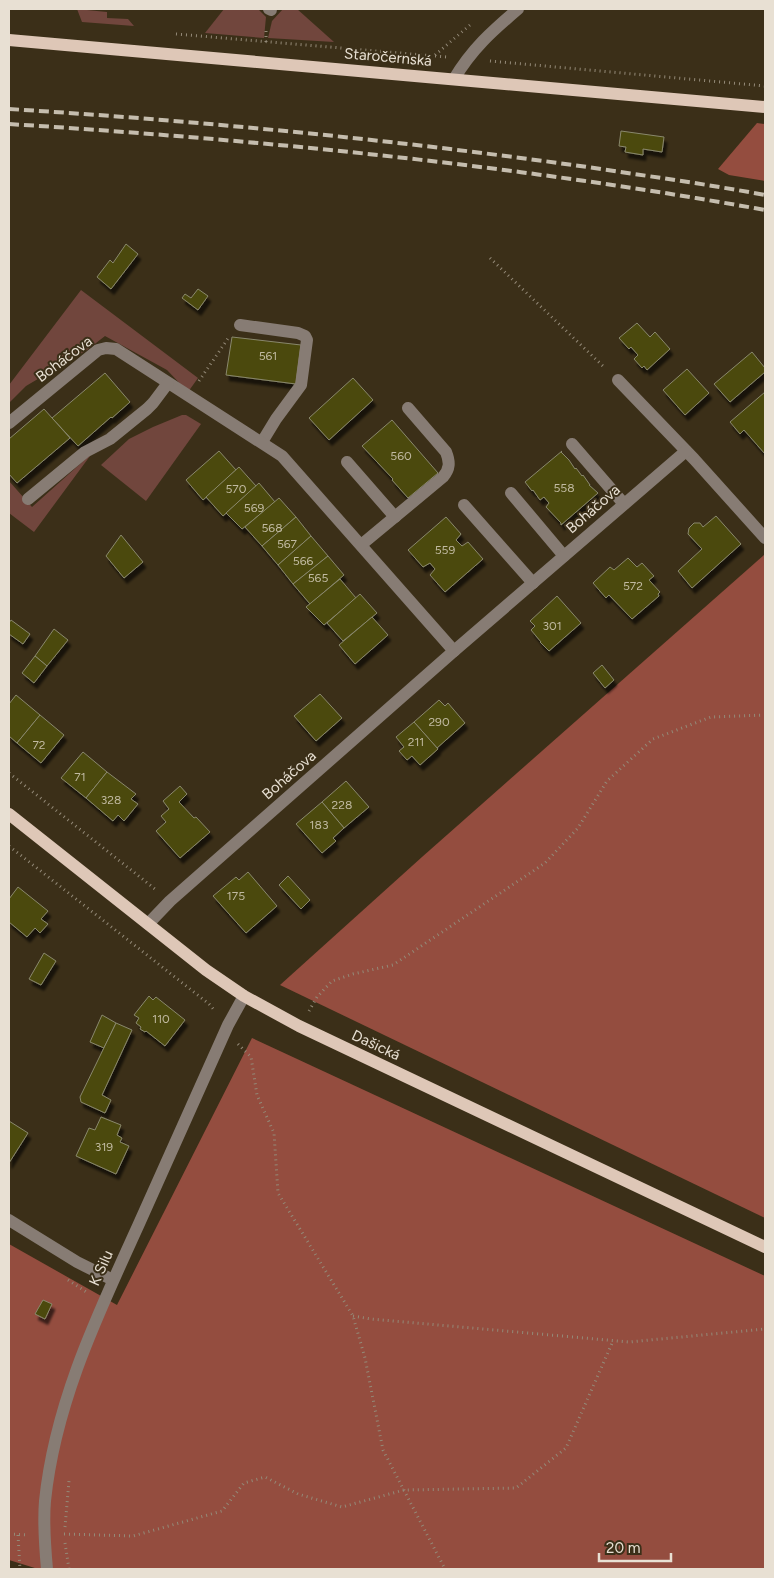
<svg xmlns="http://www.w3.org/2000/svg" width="774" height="1578" font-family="Figtree,sans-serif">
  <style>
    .green { fill: #71463d }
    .forest { fill: #944d3f }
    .building { fill: #4c490b; stroke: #89886d; filter: url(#shadow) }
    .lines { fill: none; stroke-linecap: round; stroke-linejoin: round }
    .path { stroke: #948a78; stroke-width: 3; stroke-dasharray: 1 4; stroke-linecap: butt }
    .minor { stroke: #877c74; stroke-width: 12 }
    .major { stroke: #dec7b7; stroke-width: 12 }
    .rail { stroke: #c5bdae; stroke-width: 4; stroke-dasharray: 10 5; stroke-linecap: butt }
    .labels { text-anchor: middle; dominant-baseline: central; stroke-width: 4; stroke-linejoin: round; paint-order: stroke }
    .number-label { font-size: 12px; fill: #c1baa1 }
    .street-label { font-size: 15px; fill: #e8e0d3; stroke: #3b2f18 }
  </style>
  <defs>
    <filter id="shadow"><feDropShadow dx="3" dy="5.5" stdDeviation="1" flood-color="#0009"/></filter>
  </defs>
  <rect width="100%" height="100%" fill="#3b2f18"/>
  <g class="green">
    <path d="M77,9l30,3v6l21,1 6,7 -52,-4z"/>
    <path d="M224,9h34l8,8 -2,21 -59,-5z"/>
    <path d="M283,9h14l37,33 -66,-4 4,-17z"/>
    <path d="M81,290l117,88 -10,14 -21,-22 -62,-34 -18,14 -61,36 -17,17v-18z"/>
    <path d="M182,415h4l15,9 -55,77 -45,-36 28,-26 24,-12z"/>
    <path d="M89,456h1l-56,76 -25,-19v-32l23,26z"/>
  </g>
  <g class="forest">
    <path d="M757,123l8,1v57l-36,-6 -11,-6z"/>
    <path d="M765,554v664l-485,-233 142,-128z"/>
    <path d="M252,1038l513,238v293h-727l-29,-9v-316l108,61z"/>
  </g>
  <g class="building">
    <path d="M621,131l43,6 -2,15 -19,-3v6l-18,-3 1,-5 -7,-1z"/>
    <path d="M126,244l12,10 -27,35 -14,-12 13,-17 3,3z"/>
    <path d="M198,289l10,7 -10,14 -16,-12 3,-4 6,4z"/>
    <path d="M637,323l13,14 5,-5 15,17 -23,21 -3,-4 -2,2 -8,-9 4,-4 -7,-8 -2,2 -10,-11z"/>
    <path d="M232,337l69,8 -5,39 -70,-9z"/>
    <path d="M752,352l13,16v4l-35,30 -16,-18z"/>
    <path d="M687,369l22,24 -24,22 -22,-25z"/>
    <path d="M105,373l25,29 -18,16 -1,-1 -33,29 -26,-28z"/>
    <path d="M353,378l20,22 -44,40 -20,-22z"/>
    <path d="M765,392v62l-21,-24 -4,4 -10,-12z"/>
    <path d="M44,409l26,29 -53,45 -8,-9v-35z"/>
    <path d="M392,420l46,53 -30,25 -16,-18 1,-1 -31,-33z"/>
    <path d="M219,451l17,19 -33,30 -17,-20z"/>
    <path d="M562,451l-1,1 8,8 6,9 1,-1 6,8 1,-1 7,10h-1l9,8 -37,32v-2l-15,-16 3,-4 -5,-6 -4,3 -7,-10 -1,1 -7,-9z"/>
    <path d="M239,467l17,19 -33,30 -17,-19z"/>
    <path d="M259,483l16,19 -33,27 -16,-16z"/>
    <path d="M279,498l17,19 -34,29 -17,-19z"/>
    <path d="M716,516l25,28 -49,44 -14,-17 24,-22 -14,-15 1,-6 5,-5h6l3,4z"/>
    <path d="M296,517l15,19 -33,29 -16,-19z"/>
    <path d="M446,517l15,17 -5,6 6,6 6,-4 15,17 -38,33 -15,-17 5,-6 -5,-6 -7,4 -15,-17z"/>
    <path d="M121,535l22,27 -19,16 -18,-22z"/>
    <path d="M311,536l17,20 -35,28 -15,-19z"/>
    <path d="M328,556l16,19 -34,29 -17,-20z"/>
    <path d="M628,558l9,9 5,-4 12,13 -5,4 11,12 -2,2 1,2 -27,23 -23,-24 -3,3 -13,-15 17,-16 4,3z"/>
    <path d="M340,579l16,19 -32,27 -18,-18z"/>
    <path d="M360,594l17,19 -34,28 -16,-18z"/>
    <path d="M557,596l24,27 -32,28 -9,-9h1l-10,-12 4,-4 -5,-5z"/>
    <path d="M372,617l16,18 -33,29 -16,-19z"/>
    <path d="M11,620l19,14 -7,10 -14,-10v-11z"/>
    <path d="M54,629l14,11 -21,26 -12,-10z"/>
    <path d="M35,656l12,10 -13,17 -12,-10z"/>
    <path d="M602,665l12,15 -9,8 -12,-15z"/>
    <path d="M320,694l22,24 -26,23 -22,-25z"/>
    <path d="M16,695l24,20 -23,28 -8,-7v-32z"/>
    <path d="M439,700l6,6 3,-3 17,20 -28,25 -23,-26z"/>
    <path d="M40,715l24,20 -23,28 -24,-20z"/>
    <path d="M414,722l24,27 -18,16 -8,-9 -5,4 -8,-9 5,-4 -8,-10z"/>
    <path d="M83,752l24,20 -21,26 -25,-20z"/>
    <path d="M107,772l29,22 -5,5 7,5 -14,17 -6,-6 -5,6 -27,-23z"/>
    <path d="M346,781l23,26 -25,21 -22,-26z"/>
    <path d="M180,786l7,8 -8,8 15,16 2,-1 14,15 -30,26 -24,-27 10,-9 -5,-6 8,-7 -6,-8z"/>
    <path d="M322,802l22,26 -11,10 3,3 -14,12 -26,-29z"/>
    <path d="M248,872l29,34 -31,27 -33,-37 23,-19 3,3z"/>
    <path d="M288,876l22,24 -9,9 -22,-24z"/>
    <path d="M18,887l30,24 -7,8 7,5 -8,9 -5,-5 -8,9 -18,-15v-23z"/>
    <path d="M44,953l12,8 -15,24 -12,-6z"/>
    <path d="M149,996l4,4 3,-3 29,23 -20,26 -19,-15 -1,1 -5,-3 1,-2 -5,-4 3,-5 -5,-3z"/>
    <path d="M102,1015l14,8 -12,25 -14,-6z"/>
    <path d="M116,1023l16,7 -30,65 9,5 -6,13 -24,-11 -1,-5z"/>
    <path d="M101,1117l20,8 -4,10 5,3 -2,4 9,4 -13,28 -40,-18 13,-28 6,2z"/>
    <path d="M9,1121l19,12 -19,30z"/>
    <path d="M43,1300l9,4 -7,15 -10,-5z"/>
  </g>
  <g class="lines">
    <g class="path">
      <path d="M176,34l271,23"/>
      <path d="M266,42v-14"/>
      <path d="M435,55l35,-30"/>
      <path d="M490,61l275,25"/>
      <path d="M490,258l115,110"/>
      <path d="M199,381l30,-44"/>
      <path d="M9,773l146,116"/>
      <path d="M9,846l200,158 6,7"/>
      <path d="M309,1011l8,-14 15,-16 21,-7 40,-9 152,-102 33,-35 29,-47 46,-42 58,-22 54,-2"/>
      <path d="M238,1044l13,13 6,38 17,38 4,60 75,123 12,42 18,92 62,119"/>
      <path d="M68,1280l20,13"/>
      <path d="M353,1316l18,3 258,23 136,-13"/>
      <path d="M65,1527l4,-46"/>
      <path d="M9,1534l19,1"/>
      <path d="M64,1534l69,2 89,-25 22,-28 21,-6 33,17 44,13 62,-17 112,-2 50,-40 47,-107"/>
      <path d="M18,1535l2,34"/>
      <path d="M65,1543l4,26"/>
    </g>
    <g class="minor">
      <path d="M269,9l2,1"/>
      <path d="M454,79c18,-30 37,-47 64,-70"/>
      <path d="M240,325l58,8 7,3 2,4 -6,45 -25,34 -14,23"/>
      <path d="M618,380l76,79 71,79"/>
      <path d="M9,423l89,-73 8,-2 10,1 166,107 172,195"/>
      <path d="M572,444l52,60"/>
      <path d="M347,462l48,55"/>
      <path d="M511,493l53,63"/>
      <path d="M28,499l57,-47 25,-13 37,-30 6,-6 15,-20"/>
      <path d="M464,505l69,78"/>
      <path d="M361,545l82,-68c7,-8 7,-15 3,-25l-38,-44"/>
      <path d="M148,924l22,-23 284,-250 232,-200"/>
      <path d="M9,1220l68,42 36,18"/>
      <path d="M47,1569c-2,-22 -4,-45 -2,-68 10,-98 53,-187 93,-275 30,-67 60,-134 90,-201l16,-29"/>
    </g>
    <g class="major">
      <path d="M9,40l756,67"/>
      <path d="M9,814l197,156 38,26 55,30 466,221"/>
    </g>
    <g class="rail">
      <path d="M9,109c193,12 387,31 578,58 60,9 119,17 178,28"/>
      <path d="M9,124c253,16 506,41 756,86"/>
    </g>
  </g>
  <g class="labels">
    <g class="number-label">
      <text x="268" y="356">561</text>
      <text x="401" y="456">560</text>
      <text x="564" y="488">558</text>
      <text x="236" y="489">570</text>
      <text x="254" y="508">569</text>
      <text x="272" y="528">568</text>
      <text x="287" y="544">567</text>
      <text x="445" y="550">559</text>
      <text x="303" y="561">566</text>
      <text x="318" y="578">565</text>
      <text x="633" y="586">572</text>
      <text x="552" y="626">301</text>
      <text x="439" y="722">290</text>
      <text x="416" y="742">211</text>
      <text x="39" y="745">72</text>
      <text x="80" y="777">71</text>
      <text x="111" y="800">328</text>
      <text x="342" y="805">228</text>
      <text x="319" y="825">183</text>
      <text x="236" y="896">175</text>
      <text x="161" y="1019">110</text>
      <text x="104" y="1147">319</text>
    </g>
    <g class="street-label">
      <text transform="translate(388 57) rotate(5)">Staročernská</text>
      <text transform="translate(64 359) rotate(-37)">Boháčova</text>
      <text transform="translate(593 509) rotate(-41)">Boháčova</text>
      <text transform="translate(289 775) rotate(-41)">Boháčova</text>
      <text transform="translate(376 1045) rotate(25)">Dašická</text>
      <text transform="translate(101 1268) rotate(-66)">K Silu</text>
    </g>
  </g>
  <rect width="774" height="1578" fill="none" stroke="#e8e0d3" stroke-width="20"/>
  <path d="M599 1553v8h72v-8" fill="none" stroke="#e8e0d3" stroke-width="2.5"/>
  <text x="606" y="1553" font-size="15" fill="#e8e0d3" stroke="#3b2f18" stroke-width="4" paint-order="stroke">20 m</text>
</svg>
